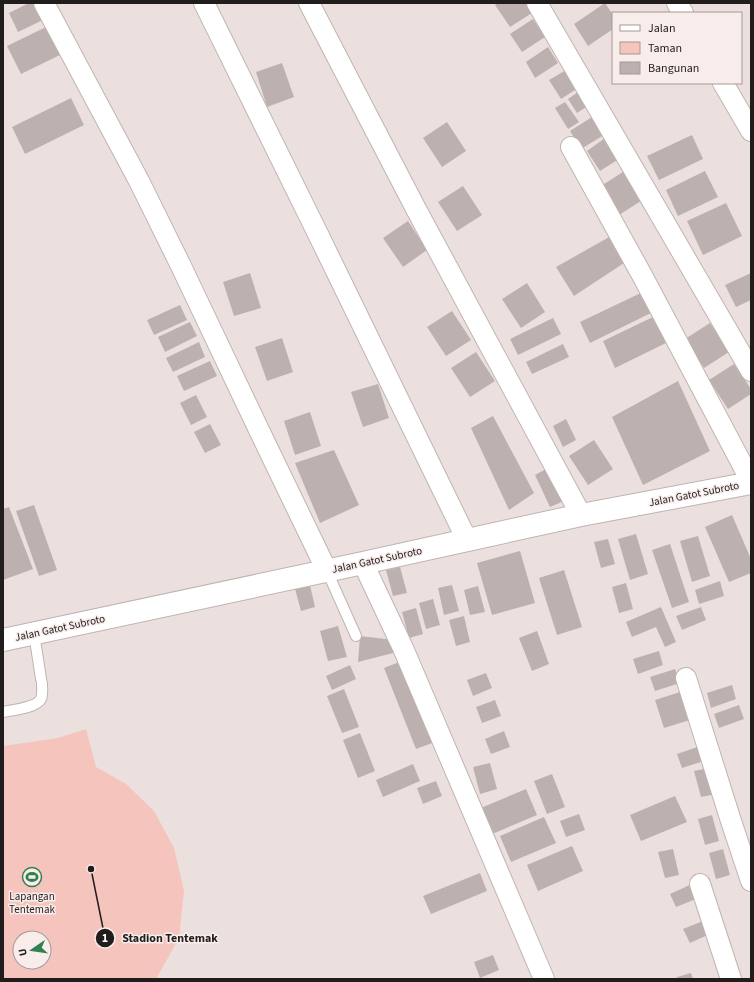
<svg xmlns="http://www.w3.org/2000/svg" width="754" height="982" font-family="'Source Sans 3',sans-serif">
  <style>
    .green { fill: #f5c4bd; fill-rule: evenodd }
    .building { fill: #bdb1af }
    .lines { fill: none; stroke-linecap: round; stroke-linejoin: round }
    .service-casing { stroke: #bfb4b2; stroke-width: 12 }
    .minor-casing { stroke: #bfb4b2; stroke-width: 22 }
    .tertiary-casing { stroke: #bfb4b2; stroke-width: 24 }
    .service { stroke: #fff; stroke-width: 10 }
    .minor { stroke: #fff; stroke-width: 20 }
    .tertiary { stroke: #fff; stroke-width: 22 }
    .labels { text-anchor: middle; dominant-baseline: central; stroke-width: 3; stroke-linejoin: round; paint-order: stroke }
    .street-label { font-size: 11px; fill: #211d1c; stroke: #f9edeb }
    .poi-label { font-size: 11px; fill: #211d1c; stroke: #f9edeb }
    .leader { fill: none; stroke: #211d1c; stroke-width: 1.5 }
    .callout-dot { fill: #211d1c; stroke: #f9edeb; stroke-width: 1.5 }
    .mark-label { font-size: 12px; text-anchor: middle; font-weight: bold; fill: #fff }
    .callout-label { font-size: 12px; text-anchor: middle; font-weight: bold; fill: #211d1c; stroke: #f9edeb; stroke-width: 3; stroke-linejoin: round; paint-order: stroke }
  </style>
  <rect width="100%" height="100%" fill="#ece0de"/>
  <path class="green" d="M86,729l10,38 30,17 28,27 20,37 10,43 -5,47 -23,41h-153v-233l55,-8zM20,938h24v24h-24z"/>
  <g class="building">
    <path d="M29,3h10l8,15 -29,14 -9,-19z"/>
    <path d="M498,3h28l6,10 -22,14 -15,-22z"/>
    <path d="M605,3l8,12v14l-25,17 -14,-22z"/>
    <path d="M533,19l12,18 -23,15 -12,-18z"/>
    <path d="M48,26l14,28 -41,20 -14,-28z"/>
    <path d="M548,47l10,16 -23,15 -9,-16z"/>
    <path d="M282,63l12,34 -27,10 -11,-35z"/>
    <path d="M566,70l12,18 -17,11 -12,-19z"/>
    <path d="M581,90l10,14 -14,9 -9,-14z"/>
    <path d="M71,98l13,27 -59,29 -13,-27z"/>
    <path d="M565,102l14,20 -11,7 -13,-21z"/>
    <path d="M592,117l12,18 -23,14 -11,-18z"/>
    <path d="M447,122l19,29 -24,16 -19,-29z"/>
    <path d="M692,135l11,24 -44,21 -12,-24z"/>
    <path d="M608,136l14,21 -22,14 -13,-20z"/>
    <path d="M626,170l18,29 -25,16 -18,-29z"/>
    <path d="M705,171l13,26 -40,19 -12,-26z"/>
    <path d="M463,186l19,29 -25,16 -19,-29z"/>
    <path d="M726,203l16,33 -39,19 -16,-34z"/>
    <path d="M408,221l19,29 -24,17 -20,-29z"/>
    <path d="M611,236l13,27 -50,33 -18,-29z"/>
    <path d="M250,273l11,35 -27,8 -11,-34z"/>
    <path d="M751,273v27l-15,7 -11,-22z"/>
    <path d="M527,283l18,29 -24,16 -19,-29z"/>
    <path d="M645,291l10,20 -65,32 -10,-21z"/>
    <path d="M180,305l7,15 -33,15 -7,-15z"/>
    <path d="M452,311l19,29 -25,16 -19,-29z"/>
    <path d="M655,316l13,26 -53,26 -12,-27z"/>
    <path d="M553,318l8,16 -43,21 -8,-16z"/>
    <path d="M190,322l7,14 -32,16 -7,-15z"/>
    <path d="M710,323l19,29 -25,16 -19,-29z"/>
    <path d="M282,338l11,34 -26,9 -12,-34z"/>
    <path d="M199,342l6,15 -32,15 -7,-14z"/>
    <path d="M563,344l6,13 -37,17 -6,-12z"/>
    <path d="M476,352l19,29 -25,16 -19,-29z"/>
    <path d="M210,361l7,15 -33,15 -7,-15z"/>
    <path d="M734,364l17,25v5l-23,15 -19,-29z"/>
    <path d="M678,381l32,70 -67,34 -31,-68z"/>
    <path d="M378,384l11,34 -26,9 -12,-35z"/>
    <path d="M196,395l11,22 -16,8 -11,-22z"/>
    <path d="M310,412l11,34 -26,9 -11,-34z"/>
    <path d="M493,416l41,77 -25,17 -38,-82z"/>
    <path d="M566,419l10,21 -13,7 -10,-21z"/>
    <path d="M210,424l11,21 -16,8 -11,-21z"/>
    <path d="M594,440l19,29 -25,16 -19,-29z"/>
    <path d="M334,450l25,55 -39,18 -25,-60z"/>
    <path d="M548,468l16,33 -14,6 -15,-32z"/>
    <path d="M34,505l23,65 -18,6 -23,-65z"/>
    <path d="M9,507l24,62 -30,11v-71z"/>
    <path d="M732,515l19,44v14l-22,9 -24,-55z"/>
    <path d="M636,534l12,40 -18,6 -12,-41z"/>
    <path d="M698,536l12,40 -18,6 -12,-41z"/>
    <path d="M608,539l7,25 -14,4 -7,-26z"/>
    <path d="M670,544l19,58 -17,6 -20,-58z"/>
    <path d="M520,551l15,52 -43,12 -15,-52z"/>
    <path d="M400,567l7,26 -14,3 -7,-26z"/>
    <path d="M564,570l18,57 -25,8 -18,-57z"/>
    <path d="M309,581l6,26 -14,4 -7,-26z"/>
    <path d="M720,581l4,15 -25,8 -4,-14z"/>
    <path d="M626,583l7,26 -14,4 -7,-26z"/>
    <path d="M452,585l7,26 -15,4 -6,-27z"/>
    <path d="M478,586l7,26 -15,3 -6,-25z"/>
    <path d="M433,599l7,26 -14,4 -7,-26z"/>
    <path d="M661,607l15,35 -11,5 -9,-20 -24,10 -6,-15z"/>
    <path d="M701,607l5,13 -24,10 -6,-14z"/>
    <path d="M416,608l7,26 -14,4 -7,-26z"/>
    <path d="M464,616l6,26 -14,4 -7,-26z"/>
    <path d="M338,626l9,31 -19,4 -8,-30z"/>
    <path d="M537,631l12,33 -17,7 -13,-33z"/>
    <path d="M360,636l34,4 3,12 -39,10z"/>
    <path d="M659,651l4,14 -25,9 -5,-15z"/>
    <path d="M404,660l31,82 -19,7 -32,-81z"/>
    <path d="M350,665l6,14 -24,11 -6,-14z"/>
    <path d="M675,669l5,14 -25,8 -5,-14z"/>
    <path d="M486,673l6,15 -19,8 -6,-16z"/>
    <path d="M732,685l4,14 -25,9 -4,-15z"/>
    <path d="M344,689l15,38 -17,6 -15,-37z"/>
    <path d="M680,692l10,28 -26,8 -9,-28z"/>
    <path d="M495,700l6,16 -19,7 -6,-16z"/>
    <path d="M739,705l5,14 -25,9 -5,-14z"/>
    <path d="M504,731l6,16 -19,7 -6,-15z"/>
    <path d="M360,733l15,38 -17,7 -15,-38z"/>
    <path d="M703,745l4,15 -25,8 -5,-14z"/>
    <path d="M490,763l7,26 -17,5 -7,-27z"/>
    <path d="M413,764l7,17 -37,16 -7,-17z"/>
    <path d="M709,768l7,26 -15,3 -7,-26z"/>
    <path d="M552,774l13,33 -18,7 -13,-33z"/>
    <path d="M436,781l6,15 -19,8 -6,-16z"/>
    <path d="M526,789l11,26 -45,19 -11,-26z"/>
    <path d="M675,796l12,26 -46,19 -11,-26z"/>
    <path d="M579,814l6,16 -19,7 -6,-16z"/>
    <path d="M712,815l7,26 -14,4 -7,-26z"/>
    <path d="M544,817l12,26 -45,19 -11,-26z"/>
    <path d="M572,846l11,25 -45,20 -11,-26z"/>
    <path d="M673,849l6,26 -14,3 -7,-26z"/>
    <path d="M723,849l7,26 -14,4 -7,-26z"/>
    <path d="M480,873l7,18 -56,23 -8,-18z"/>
    <path d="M694,883l7,14 -25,10 -6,-13z"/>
    <path d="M708,919l6,13 -24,11 -7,-14z"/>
    <path d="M493,955l6,15 -19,8 -6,-16z"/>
    <path d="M691,973l2,6h-15l-1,-2z"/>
  </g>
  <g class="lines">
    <defs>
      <g id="service">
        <path d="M327,571l29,65"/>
        <path d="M34,633l7,46"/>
        <path d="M3,712c9,-2 33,-4 38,-13 2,-5 1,-11 1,-16"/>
      </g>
      <g id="minor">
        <path d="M44,3l95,178 42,85 77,162 69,143"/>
        <path d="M204,3l114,231 149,306"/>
        <path d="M309,3l107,206 165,306"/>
        <path d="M537,3l214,368"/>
        <path d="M677,3l6,10"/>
        <path d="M723,83l28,48"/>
        <path d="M571,147l72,130 108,204"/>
        <path d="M363,563l40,85 141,331"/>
        <path d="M686,678l45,143 20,60"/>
        <path d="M700,884l31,95"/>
      </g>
      <path id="tertiary" d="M3,640l360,-77 218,-48 170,-32"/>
    </defs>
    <use href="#service" class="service-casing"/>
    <use href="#minor" class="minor-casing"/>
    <use href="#tertiary" class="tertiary-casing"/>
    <use href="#service" class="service"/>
    <use href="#minor" class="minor"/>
    <use href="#tertiary" class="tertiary"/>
  </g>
  <defs>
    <symbol id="stadium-ring" viewBox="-11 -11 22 22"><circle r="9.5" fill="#f9edeb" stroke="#318050" stroke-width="1.5"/><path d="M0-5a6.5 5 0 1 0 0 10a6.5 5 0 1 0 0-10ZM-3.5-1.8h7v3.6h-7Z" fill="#318050"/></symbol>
  </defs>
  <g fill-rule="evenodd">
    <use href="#stadium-ring" x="21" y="866" width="22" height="22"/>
  </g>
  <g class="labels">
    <g class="street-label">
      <text transform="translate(694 494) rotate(-11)">Jalan Gatot Subroto</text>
      <text transform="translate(377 560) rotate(-12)">Jalan Gatot Subroto</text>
      <text transform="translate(60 628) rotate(-12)">Jalan Gatot Subroto</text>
    </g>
    <g class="poi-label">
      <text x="32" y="896">Lapangan<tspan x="32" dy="13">Tentemak</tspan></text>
    </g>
  </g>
  <path class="leader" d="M91 869L105 938"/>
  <g class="callout-dot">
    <circle cx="91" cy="869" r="4"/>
    <circle cx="105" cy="938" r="10"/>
  </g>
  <g class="mark-label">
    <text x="105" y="942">1</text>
  </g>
  <g class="callout-label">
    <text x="170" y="942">Stadion Tentemak</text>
  </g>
  <rect width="754" height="982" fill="none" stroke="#211d1c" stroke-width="8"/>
  <rect x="612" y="12" width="130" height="72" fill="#f9edeb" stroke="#a39a98"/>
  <rect x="620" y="25" width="20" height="6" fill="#ffffff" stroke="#a39a98"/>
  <text x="648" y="32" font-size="12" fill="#211d1c">Jalan</text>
  <rect x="620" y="42" width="20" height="12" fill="#f5c4bd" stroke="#a39a98"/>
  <text x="648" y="52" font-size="12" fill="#211d1c">Taman</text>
  <rect x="620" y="62" width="20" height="12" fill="#bdb1af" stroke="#a39a98"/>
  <text x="648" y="72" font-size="12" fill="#211d1c">Bangunan</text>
  <g transform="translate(32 950) rotate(257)"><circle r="19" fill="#f9edeb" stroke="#a39a98"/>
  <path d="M0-3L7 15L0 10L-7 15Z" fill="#318050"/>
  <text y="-6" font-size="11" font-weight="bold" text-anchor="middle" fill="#211d1c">U</text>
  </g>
</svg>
